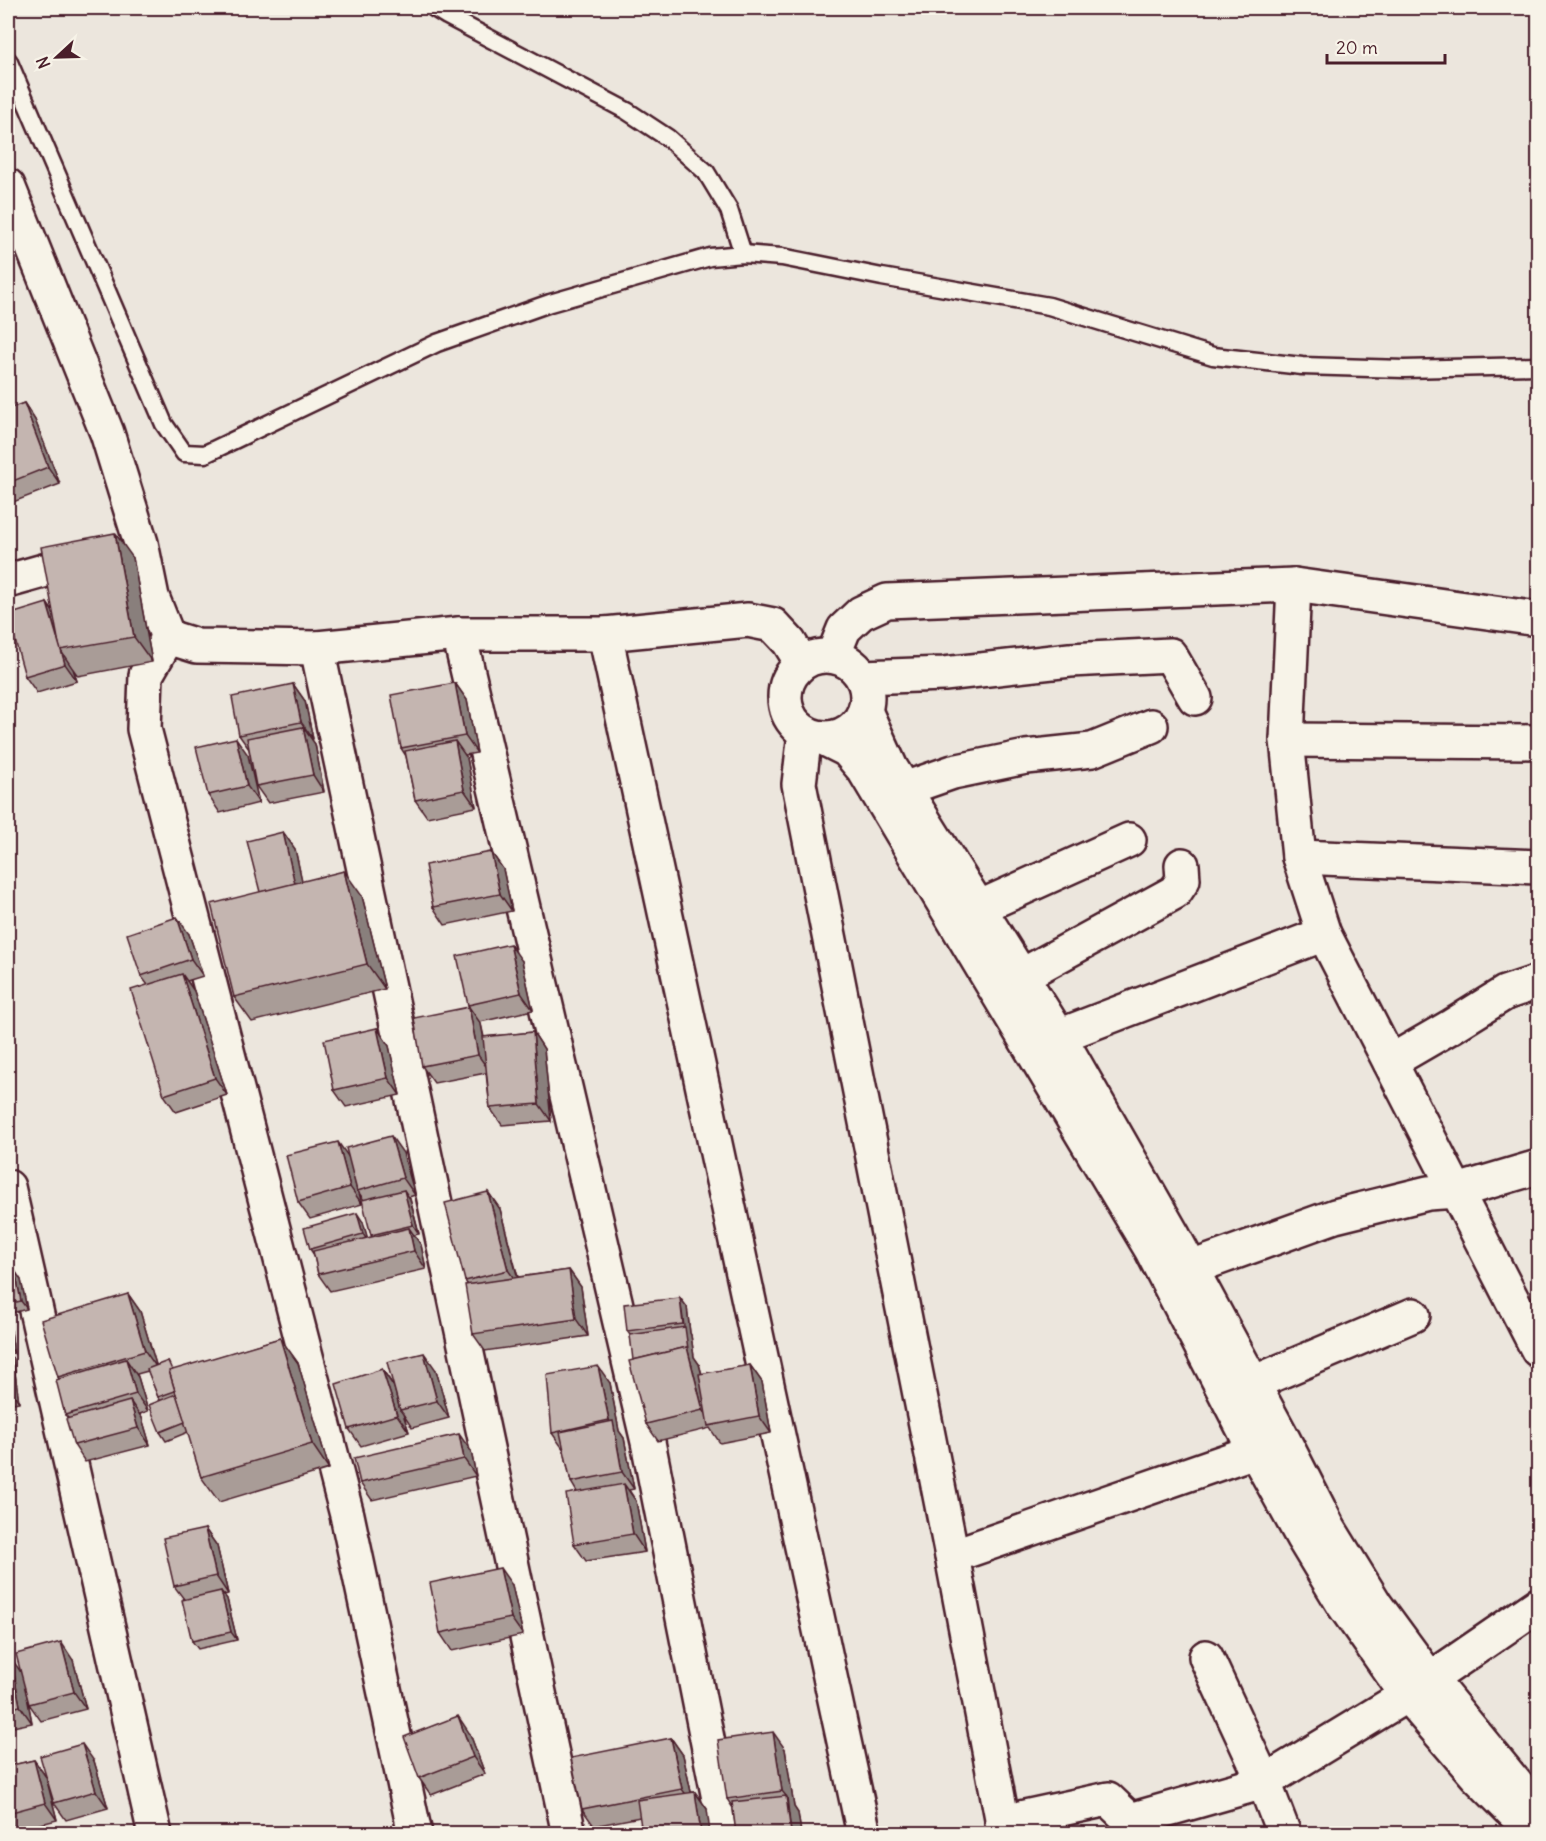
<svg xmlns="http://www.w3.org/2000/svg" width="1546" height="1841" font-family="Delius,sans-serif">
  <style>
    .lines { fill: none; stroke-linecap: round; stroke-linejoin: round }
    .service-casing { stroke: #4a1f2b; stroke-width: 21 }
    .minor-casing { stroke: #4a1f2b; stroke-width: 38 }
    .secondary-casing { stroke: #4a1f2b; stroke-width: 38 }
    .service { stroke: #f7f3e8; stroke-width: 16 }
    .minor { stroke: #f7f3e8; stroke-width: 33 }
    .secondary { stroke: #f7f3e8; stroke-width: 33 }
    .wall { fill: #a99c97; stroke: #4a1f2b; stroke-width: 1.5 }
    .shaded-wall { fill: #897f7b; stroke: #4a1f2b; stroke-width: 1.5 }
    .building { fill: #c4b5b0; stroke: #4a1f2b; stroke-width: 1.5 }
  </style>
  <rect width="100%" height="100%" fill="#ece6dd"/>
  <filter id="ink" filterUnits="userSpaceOnUse"><feTurbulence type="fractalNoise" baseFrequency=".0167" numOctaves="2"/><feDisplacementMap in="SourceGraphic" scale="12" xChannelSelector="R" yChannelSelector="G"/><feConvolveMatrix kernelMatrix="1 2 1 2 8 2 1 2 1" color-interpolation-filters="sRGB"/></filter>
  <g filter="url(#ink)">
    <g class="lines">
      <defs>
        <g id="service">
          <path d="M434,8l13,8 180,95 41,27 38,34 23,38 14,44"/>
          <path d="M8,60l156,364 20,29 21,1 232,-111 113,-40 160,-46 33,-3 39,3 100,20 167,29 164,50 89,10 102,3 134,-3"/>
        </g>
        <g id="minor">
          <path d="M8,581l81,-23"/>
          <path d="M1294,585l-7,155 12,117 25,77 214,416"/>
          <path d="M459,634l189,808 78,392"/>
          <path d="M605,634l259,1200"/>
          <path d="M168,637l-22,38 -2,54 203,786 68,319"/>
          <path d="M317,648l252,1186"/>
          <path d="M833,656l11,-27 17,-16 26,-12 407,-16 244,34"/>
          <path d="M862,677l82,-3 126,-14 100,-5 25,43"/>
          <path d="M805,733l-6,51 153,772 53,278"/>
          <path d="M1287,740l251,2"/>
          <path d="M904,789l49,-17 73,-15 66,-7 59,-24"/>
          <path d="M1299,857l239,10"/>
          <path d="M978,908l151,-68"/>
          <path d="M1021,976l154,-84 8,-12 -1,-15"/>
          <path d="M1036,1052l23,-16 265,-102"/>
          <path d="M1390,1062l62,-36 53,-33 33,-11"/>
          <path d="M8,1187l147,647"/>
          <path d="M1191,1268l144,-52 93,-23 29,-2 81,-24"/>
          <path d="M1253,1383l160,-68"/>
          <path d="M952,1556l303,-105 27,-11"/>
          <path d="M1206,1657l58,125 20,52"/>
          <path d="M1002,1822l106,-23 22,21 134,-38 143,-87 131,-90"/>
        </g>
        <g id="secondary">
          <path d="M8,186l99,247 34,110 11,54 16,40 29,9 120,2 142,-14h146l143,-14 25,5 16,17 13,21"/>
          <circle cx="826" cy="697" r="41"/>
          <path d="M865,711l26,57 168,268 115,201 109,202 46,90 46,75 55,75 103,126"/>
          <path d="M825,739l22,11 17,20 287,479 104,202 48,87 40,66 64,91 69,80 45,45 17,12"/>
        </g>
      </defs>
      <use href="#service" class="service-casing"/>
      <use href="#minor" class="minor-casing"/>
      <use href="#secondary" class="secondary-casing"/>
      <use href="#service" class="service"/>
      <use href="#minor" class="minor"/>
      <use href="#secondary" class="secondary"/>
    </g>
    <g class="wall">
      <path d="M24,403l11,17 25,64 -52,20v-95z"/>
      <path d="M133,558l19,104 -74,14 -5,-7 4,12 -40,12 -12,-17 22,-73 6,9z"/>
      <path d="M455,683l12,17 10,53 -12,2 2,3 9,49 -49,10 -12,-17 -9,-44 -5,-8z"/>
      <path d="M293,684l12,17 8,38 -1,1 3,4 9,48 -56,11 -12,-17 -7,-37 -10,-14z"/>
      <path d="M248,755l11,48 -39,10 -12,-18z"/>
      <path d="M283,832l12,17 7,33 60,14 23,93 -133,33 -18,-25 26,-105z"/>
      <path d="M491,852l12,17 9,42 -67,14 -12,-18z"/>
      <path d="M189,934l14,42 -16,5 7,10 33,104 -51,17 -12,-17 -16,-110 -7,-9z"/>
      <path d="M522,961l11,49 -53,12 1,2 3,13 49,-5 11,17 7,72 -49,4 -12,-17 -4,-35 -52,10 -12,-17 47,-59 -1,-2z"/>
      <path d="M377,1028l12,18 11,49 -54,12 -12,-17z"/>
      <path d="M403,1153l12,42 -6,2 1,2 9,35 -5,1 7,10 5,24 -96,22 -12,-17 -4,-19 -4,-6 53,-27 4,16 5,-1 -8,-37 -5,-7 3,11 -52,15 -12,-17 50,-45z"/>
      <path d="M488,1192l12,17 18,68 51,-7 12,17 7,49 -103,15 -12,-17 -5,-49 -3,-4z"/>
      <path d="M15,1271l6,9 6,29 -19,5v-41z"/>
      <path d="M128,1294l12,17 16,54 19,5 105,-32 18,25 31,106 -110,33 -18,-25 -13,-45 -22,9 -6,-9v-32l-2,-3 -10,-26 -11,3 1,3 10,34 -8,3 2,4 8,27 -65,17 -11,-17 -6,-27 -3,-3 -6,-36 -1,-2z"/>
      <path d="M680,1298l7,9 3,26 1,2 3,22 5,7 3,10 48,-9 12,17 9,51 -51,10 -10,-15 -52,13 -12,-17 -16,-89 -3,-4z"/>
      <path d="M8,1326l3,5 3,22 -5,1 4,5 6,43 -11,2z"/>
      <path d="M382,1369l11,16 43,-15 13,48 -37,10 -9,-14 6,18 -48,14 -12,-17z"/>
      <path d="M610,1383l9,48 5,7 10,51 -5,1 7,11 9,51 -59,9 -12,-17 3,-52 -6,-10 -7,-32 -12,-17z"/>
      <path d="M471,1451l5,25 -104,24 -12,-17z"/>
      <path d="M205,1529l12,17 11,48 -4,1 3,4 10,41 -39,9 -6,-8 -8,-42 -10,-13z"/>
      <path d="M512,1585l11,50 -71,16 -12,-18z"/>
      <path d="M8,1659l13,14 52,-13 13,49 -45,12 -12,-17 -3,-13 6,32 -24,5z"/>
      <path d="M470,1734l15,40 -54,21 -12,-17z"/>
      <path d="M671,1738l12,17 8,37h4l12,17 -67,8 -46,9 -12,-17z"/>
      <path d="M785,1749l9,58 4,6 3,20h-65l-3,-25 -6,-9z"/>
      <path d="M34,1760l12,17 11,43 -48,12 -1,-1v-65z"/>
      <path d="M94,1761l14,47 -42,12 -12,-17z"/>
    </g>
    <g class="shaded-wall">
      <path d="M24,403l11,17 25,64 -12,-17z"/>
      <path d="M115,533l18,25 19,104 -18,-25z"/>
      <path d="M47,603l12,18 2,29z"/>
      <path d="M61,651l12,18 4,12 -12,-17z"/>
      <path d="M455,683l12,17 10,53 -12,-17z"/>
      <path d="M293,684l12,17 8,38 -12,-17z"/>
      <path d="M303,727l12,17 9,48 -11,-17z"/>
      <path d="M236,738l12,17 11,48 -12,-17z"/>
      <path d="M455,741l12,17 9,49 -12,-17z"/>
      <path d="M283,832l12,17 12,54 -12,-17z"/>
      <path d="M491,852l12,17 9,42 -12,-17z"/>
      <path d="M344,871l18,25 23,93 -18,-25z"/>
      <path d="M177,917l12,17 14,42 -12,-17z"/>
      <path d="M510,944l12,17 11,49 -12,-17z"/>
      <path d="M182,974l12,17 33,104 -12,-17z"/>
      <path d="M469,1007l12,17 9,48 -12,-17z"/>
      <path d="M377,1028l12,18 11,49 -12,-17z"/>
      <path d="M533,1032l11,17 7,72 -12,-17z"/>
      <path d="M391,1136l12,17 12,42 -12,-17z"/>
      <path d="M338,1142l12,17 7,32 2,2 3,11 -12,-17z"/>
      <path d="M404,1190l6,9 9,35 -6,-9z"/>
      <path d="M488,1192l12,17 20,78 -12,-17z"/>
      <path d="M357,1213l6,9 6,21 -6,-9z"/>
      <path d="M409,1228l12,17 5,24 -12,-18z"/>
      <path d="M569,1270l12,17 7,49 -12,-17z"/>
      <path d="M15,1271l6,9 6,29 -6,-8z"/>
      <path d="M128,1294l12,17 17,57 -12,-17z"/>
      <path d="M680,1298l7,9 3,26 1,2 3,22 5,7 16,61 -12,-15 -16,-63z"/>
      <path d="M8,1326l3,5 3,22 -6,-8z"/>
      <path d="M280,1338l18,25 31,106 -17,-25z"/>
      <path d="M8,1352l5,7 6,43 -11,-16z"/>
      <path d="M424,1353l12,17 13,48 -12,-17z"/>
      <path d="M126,1359l12,18 10,34 -12,-17z"/>
      <path d="M750,1365l12,17 9,51 -12,-17z"/>
      <path d="M598,1366l12,17 9,48 5,7 10,51 -12,-17 -8,-45 -5,-7z"/>
      <path d="M382,1369l12,18 6,23 3,4 6,18 -12,-17z"/>
      <path d="M130,1401l12,17 8,27 -12,-17z"/>
      <path d="M459,1434l12,17 5,25 -12,-17z"/>
      <path d="M624,1484l12,17 9,51 -12,-18z"/>
      <path d="M205,1529l12,17 11,48 -12,-18z"/>
      <path d="M500,1568l12,17 11,50 -12,-17z"/>
      <path d="M221,1591l6,8 10,41 -6,-8z"/>
      <path d="M61,1642l12,18 13,49 -12,-17z"/>
      <path d="M11,1658l12,17 9,48 -12,-17z"/>
      <path d="M458,1716l12,18 15,40 -12,-17z"/>
      <path d="M773,1732l12,17 9,58 4,6 3,20h-10l-4,-36 -5,-6z"/>
      <path d="M671,1738l12,17 11,51 -12,-17z"/>
      <path d="M82,1744l12,17 14,47 -12,-17z"/>
      <path d="M34,1760l12,17 11,43 -12,-17z"/>
      <path d="M695,1792l12,17 3,24h-9z"/>
    </g>
    <g class="building">
      <path d="M24,403l24,64 -40,16v-74z"/>
      <path d="M115,533l19,104 -74,13 -19,-103z"/>
      <path d="M47,603l18,61 -40,12 -17,-61z"/>
      <path d="M455,683l10,53 -64,12 -10,-53z"/>
      <path d="M293,684l8,38 -62,13 -7,-38z"/>
      <path d="M303,727l10,48 -57,11 -9,-48z"/>
      <path d="M236,738l11,48 -39,9 -12,-48z"/>
      <path d="M455,741l9,49 -49,10 -10,-49z"/>
      <path d="M283,832l12,52 -35,8 -13,-51z"/>
      <path d="M491,852l9,42 -67,13 -8,-42z"/>
      <path d="M344,871l23,93 -133,33 -23,-93z"/>
      <path d="M177,917l14,42 -50,17 -14,-42z"/>
      <path d="M510,944l11,49 -53,12 -11,-49z"/>
      <path d="M182,974l33,104 -51,17 -33,-105z"/>
      <path d="M469,1007l9,48 -56,11 -8,-48z"/>
      <path d="M377,1028l11,50 -54,12 -10,-50z"/>
      <path d="M533,1032l6,72 -49,4 -7,-71z"/>
      <path d="M391,1136l12,42 -46,13 -11,-43z"/>
      <path d="M338,1142l12,45 -52,15 -12,-47z"/>
      <path d="M404,1190l9,35 -42,10 -9,-35z"/>
      <path d="M488,1192l20,78 -43,11 -20,-78z"/>
      <path d="M357,1213l6,21 -53,15 -6,-21z"/>
      <path d="M409,1228l5,23 -96,23 -5,-23z"/>
      <path d="M569,1270l7,49 -103,15 -8,-49z"/>
      <path d="M15,1271l6,30 -13,3v-31z"/>
      <path d="M128,1294l17,57 -87,26 -17,-57z"/>
      <path d="M680,1298l3,26 -56,7 -3,-27z"/>
      <path d="M685,1327l3,22 -1,-2 -54,13 -3,-25z"/>
      <path d="M280,1338l32,106 -111,33 -32,-106z"/>
      <path d="M687,1347l16,63 -57,14 -17,-63z"/>
      <path d="M424,1353l13,48 -37,9 -13,-48z"/>
      <path d="M126,1359l10,35 -71,21 -9,-35z"/>
      <path d="M168,1361l4,9 -3,1 6,20 -17,6 -11,-28z"/>
      <path d="M750,1365l9,51 -51,10 -9,-52z"/>
      <path d="M598,1366l11,54 -57,13 -5,-58z"/>
      <path d="M382,1369l15,46 -48,14 -13,-45z"/>
      <path d="M176,1394l9,28 -25,10 -11,-27z"/>
      <path d="M130,1401l8,27 -64,17 -8,-26z"/>
      <path d="M613,1421l9,51 -51,10 -11,-50z"/>
      <path d="M459,1434l5,25 -104,24 -6,-25z"/>
      <path d="M624,1484l9,50 -59,10 -8,-50z"/>
      <path d="M205,1529l11,47 -42,10 -11,-48z"/>
      <path d="M500,1568l11,50 -71,15 -10,-50z"/>
      <path d="M221,1591l10,41 -39,9 -10,-41z"/>
      <path d="M61,1642l13,50 -45,12 -13,-50z"/>
      <path d="M11,1658l9,48 -12,3v-50z"/>
      <path d="M458,1716l15,41 -54,21 -15,-41z"/>
      <path d="M773,1732l9,59 -55,8 -9,-59z"/>
      <path d="M671,1738l11,51 -100,20 -11,-51z"/>
      <path d="M82,1744l14,47 -42,12 -14,-47z"/>
      <path d="M34,1760l11,43 -37,10v-47z"/>
      <path d="M695,1792l6,41h-59l-5,-33z"/>
      <path d="M786,1796l5,37h-55l-4,-31z"/>
    </g>
  </g>
  <rect width="1546" height="1841" fill="none" stroke="#f7f3e8" stroke-width="30"/>
  <rect x="15" y="15" width="1516" height="1811" fill="none" stroke="#4a1f2b" stroke-width="2" filter="url(#ink)"/>
  <g transform="translate(57 57) rotate(248)" stroke="#f7f3e8" stroke-width="4.5" paint-order="stroke">
  <path d="M0-4.5L10 22L0 15L-10 22Z" fill="#4a1f2b"/>
  <text y="-9" font-size="16" font-weight="bold" text-anchor="middle" fill="#4a1f2b">N</text>
  </g>
  <path d="M1327 54v9h118v-9" fill="none" stroke="#4a1f2b" stroke-width="3"/>
  <text x="1336" y="54" font-size="18" fill="#4a1f2b" stroke="#f7f3e8" stroke-width="4.5" paint-order="stroke">20 m</text>
</svg>
